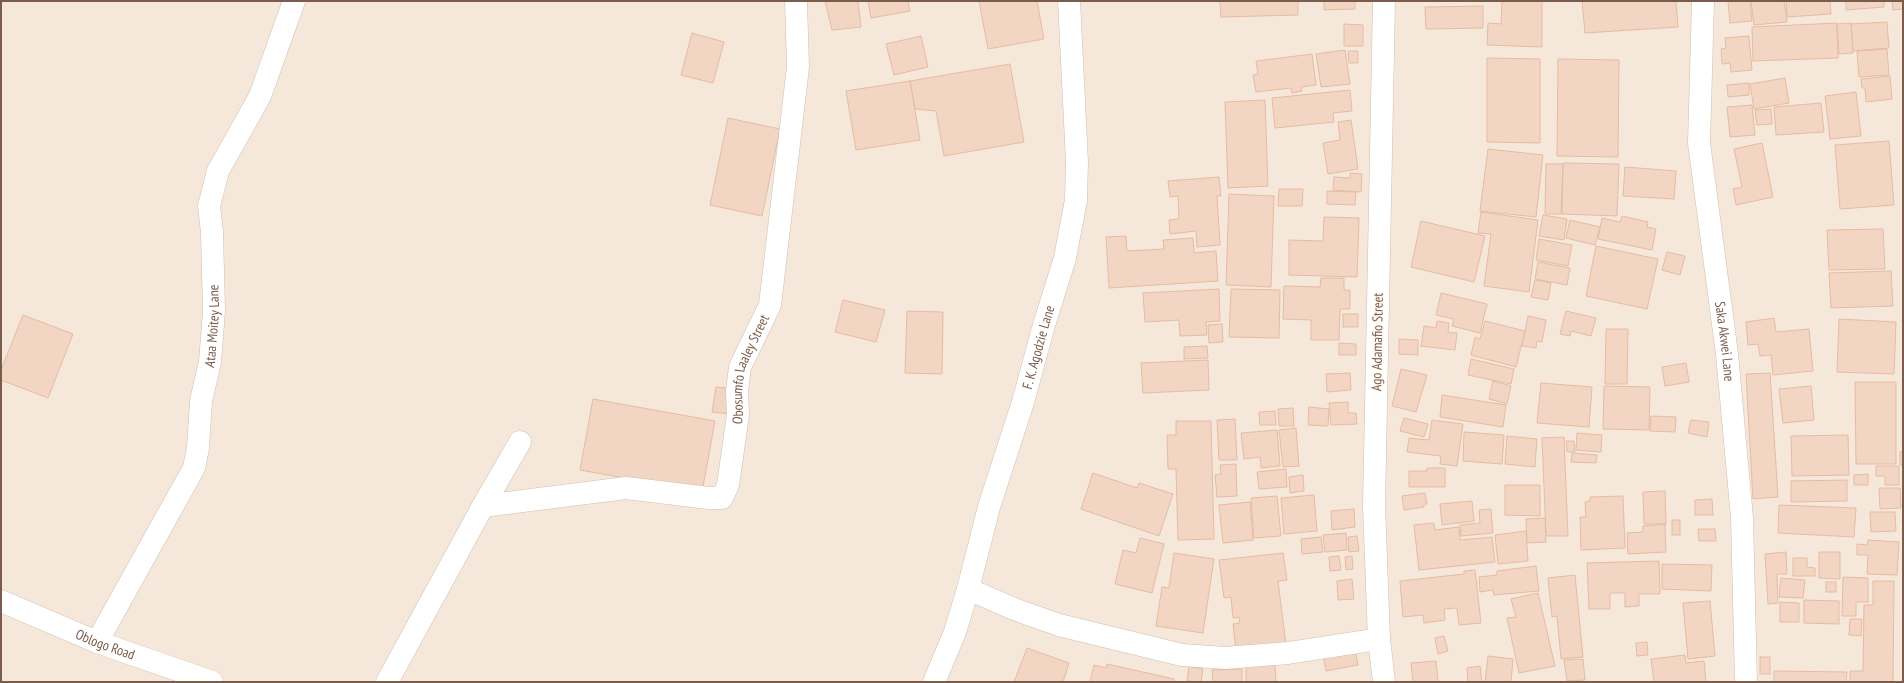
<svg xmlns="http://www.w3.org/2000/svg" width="1904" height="683" font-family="'PT Sans Narrow',sans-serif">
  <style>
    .residential { fill: #f5e8da }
    .building { fill: #f3d5c3; stroke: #e6bba3 }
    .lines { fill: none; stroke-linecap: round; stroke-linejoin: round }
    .minor-casing { stroke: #d1beb0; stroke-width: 23 }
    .secondary-casing { stroke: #d6c0b0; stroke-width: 23 }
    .minor { stroke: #fff; stroke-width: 22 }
    .secondary { stroke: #fff; stroke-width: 22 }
    .labels { text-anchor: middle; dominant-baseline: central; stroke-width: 3.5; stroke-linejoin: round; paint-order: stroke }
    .street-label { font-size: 14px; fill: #7a5c4d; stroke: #fffaf3 }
  </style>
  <rect width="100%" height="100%" fill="#fdf6ec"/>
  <rect class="residential" x="1" y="1" width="1902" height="681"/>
  <g class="building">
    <path d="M825,1h33l3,26 -29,3z"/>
    <path d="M868,1h40l2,10 -39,7z"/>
    <path d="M979,1h58l7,38 -56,10z"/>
    <path d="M1220,1h78v14l-77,2z"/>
    <path d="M1324,1h31v8l-31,1z"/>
    <path d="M1502,1h40v46l-55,-2 1,-22 13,1z"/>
    <path d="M1582,1h94l2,26 -93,6z"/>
    <path d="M1728,1h22l2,20 -22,2z"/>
    <path d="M1751,1h33l3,21 -33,3z"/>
    <path d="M1786,1h44l1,13 -44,3z"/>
    <path d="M1846,1h38v6l-38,3z"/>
    <path d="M1892,1h11v8l-10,1z"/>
    <path d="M1483,6v22l-57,1 -1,-22z"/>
    <path d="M1887,22l2,26 -36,3 -2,-27z"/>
    <path d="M1837,23l1,35 -85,3 -1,-34z"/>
    <path d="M1851,23l2,30 -14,1 -2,-30z"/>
    <path d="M1344,24l19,1v21h-19z"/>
    <path d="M692,33l32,9 -11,41 -32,-8z"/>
    <path d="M921,36l7,31 -34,8 -8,-31z"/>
    <path d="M1749,36l3,34 -21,2 -1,-9 -8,1 -1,-15 5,-1 -1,-10z"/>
    <path d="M1887,49l2,26 -30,2 -2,-26z"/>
    <path d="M1345,50l5,34 -29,3 -5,-33z"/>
    <path d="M1348,51h10v12h-9z"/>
    <path d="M1312,54l4,31 -15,2 1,4 -10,2 -1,-5 -35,4 -3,-17 5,-1 -2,-13z"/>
    <path d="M1487,58l53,1v84l-53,-1z"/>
    <path d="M1558,59l61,1 -1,97 -61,-1z"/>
    <path d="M1010,64l14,78 -80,14 -8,-45 -21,-2 -5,-28z"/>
    <path d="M1890,76l2,23 -26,3 -1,-14h-3l-1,-9z"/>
    <path d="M1785,78l4,25 -35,6 -4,-25z"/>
    <path d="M910,81l10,59 -64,10 -10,-59z"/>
    <path d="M1749,83v12l-21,2 -1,-12z"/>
    <path d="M1350,90l2,21 -19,2 1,9 -59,6 -3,-30z"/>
    <path d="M1856,92l5,44 -31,3 -5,-43z"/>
    <path d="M1265,100l3,86 -40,2 -3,-86z"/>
    <path d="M1821,103l3,29 -48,3 -2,-28z"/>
    <path d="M1752,105l3,30 -25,2 -3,-30z"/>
    <path d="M1771,109l1,15 -15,1 -2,-15z"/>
    <path d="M728,118l52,11 -18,87 -52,-11z"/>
    <path d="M1351,120l7,49 -30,5 -5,-31 17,-3 -2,-18z"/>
    <path d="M1889,141l5,64 -54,4 -5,-64z"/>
    <path d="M1762,143l11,54 -37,8 -3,-16 9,-2 -8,-38z"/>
    <path d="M1488,149l55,6 -7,62 -56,-6z"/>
    <path d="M1563,163l56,1 -2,52 -55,-2z"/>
    <path d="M1546,164h17l-2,50h-16z"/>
    <path d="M1625,167l51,4 -2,28 -51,-3z"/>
    <path d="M1350,173l12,1 -1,18 -28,-2 1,-13 16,1z"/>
    <path d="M1219,177l2,19h-4l3,49 -23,2 -1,-16 -26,3 -1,-14 10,-1 -1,-23 -8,1 -2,-16z"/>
    <path d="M1279,189h24l-1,17h-24z"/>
    <path d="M1327,191l29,1 -1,13 -28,-1z"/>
    <path d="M1229,194l45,2 -3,91 -45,-2z"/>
    <path d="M1481,212l57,8 -9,72 -45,-6 7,-52 -13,-1z"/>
    <path d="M1543,215l24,4 -3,21 -25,-4z"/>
    <path d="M1622,216l26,6 -1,5 9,2 -4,21 -54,-11 4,-21 18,4z"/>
    <path d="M1324,217l35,1 -2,59 -68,-2v-35l34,1z"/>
    <path d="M1570,220l30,7 -5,18 -29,-7z"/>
    <path d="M1421,221l64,15 -11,46 -63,-15z"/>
    <path d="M1883,229l2,40 -56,1 -2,-40z"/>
    <path d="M1126,236l1,15 37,-2 -1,-9 30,-2 1,15 22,-2 2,30 -109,7 -3,-51z"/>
    <path d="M1539,239l33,6 -4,21 -32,-6z"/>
    <path d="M1596,246l62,13 -11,50 -61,-13z"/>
    <path d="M1667,252l18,4 -5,19 -18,-5z"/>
    <path d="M1538,262l32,6 -3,17 -32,-6z"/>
    <path d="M1891,271l2,35 -62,2 -2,-35z"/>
    <path d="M1321,278h23v12h6v19h-10l-1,31h-28v-20l-28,-1 1,-33 36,1z"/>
    <path d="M1535,280l16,3 -3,17 -17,-3z"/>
    <path d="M1219,289l1,32 -14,1 1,13 -27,1 -1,-16 -34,2 -2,-29z"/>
    <path d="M1231,289l49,1 -1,48 -50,-1z"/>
    <path d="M1441,293l46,11 -7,29 -28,-7 2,-7 -18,-4z"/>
    <path d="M843,300l42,10 -9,32 -41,-10z"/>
    <path d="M907,311l36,1 -1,62 -37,-1z"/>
    <path d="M1566,311l30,7 -5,18 -20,-5 -1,5 -10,-2z"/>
    <rect x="1343" y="314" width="15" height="13"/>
    <path d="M23,315l50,19 -25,64 -47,-18v-10z"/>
    <path d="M1528,316l18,4 -4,22 -5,-1 -1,7 -14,-2z"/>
    <path d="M1774,318l2,14 33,-3 4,42 -40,4 -2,-20 -11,1 -2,-12 -10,1 -2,-23z"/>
    <path d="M1839,319l57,3 -2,52 -57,-2z"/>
    <path d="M1437,321l12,2 -1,9 9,1 -2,17 -34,-4 3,-20 12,2z"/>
    <path d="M1485,321l40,10 -9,36 -45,-12 4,-18 5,2z"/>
    <path d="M1222,324l1,18 -14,1 -1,-18z"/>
    <path d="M1606,329h22l-1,55h-22z"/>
    <path d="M1399,339l19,1v15l-19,-1z"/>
    <path d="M1339,343l17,1v11h-17z"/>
    <path d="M1207,346l1,12 -24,1v-12z"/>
    <path d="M1471,359l43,10 -3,15 -43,-9z"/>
    <path d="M1208,360l1,30 -66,3 -2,-30z"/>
    <path d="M1686,363l3,19 -24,4 -3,-19z"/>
    <path d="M1401,369l26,6 -11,37 -24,-6z"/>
    <path d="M1350,373l1,17 -24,2 -1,-18z"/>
    <path d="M1770,373l8,124 -25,2 -7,-125z"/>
    <path d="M1493,381l18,5 -4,18 -18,-5z"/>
    <path d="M1855,382h41v82h-40z"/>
    <path d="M1541,383l51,4 -3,40 -52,-4z"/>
    <path d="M1604,386l46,1 -1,43 -46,-1z"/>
    <path d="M1811,386l3,34 -31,3 -4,-34z"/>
    <path d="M716,387l21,2 -6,25 -19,-2z"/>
    <path d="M1442,395l64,10 -3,22 -63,-10z"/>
    <path d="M593,399l122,22 -13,71 -122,-22z"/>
    <path d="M1348,402v11h8l1,11 -26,1 -2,-22z"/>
    <path d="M1309,407l20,2 -1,17 -20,-1z"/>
    <path d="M1293,408l1,18h-15l-1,-17z"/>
    <path d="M1275,411l1,14h-16l-1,-13z"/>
    <path d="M1651,416l25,1 -1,15 -25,-1z"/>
    <path d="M1404,418l24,6 -4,13 -24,-6z"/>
    <path d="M1235,419l2,41h-18l-2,-40z"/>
    <path d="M1432,420l31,4 -6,42 -17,-2 1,-8 -34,-4 2,-14 20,2z"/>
    <path d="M1691,420l18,2 -2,15 -19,-4z"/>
    <path d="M1176,421h35l3,118 -36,1 -2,-71h-8l-1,-34h9z"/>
    <path d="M1296,428l3,38 -16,1 -4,-37z"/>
    <path d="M1277,430l3,36 -19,2 -1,-11 -16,2 -3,-26z"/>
    <path d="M1464,432l40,3 -2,29 -39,-3z"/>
    <path d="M1577,433l25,2 -1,17 -25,-2z"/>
    <path d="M1848,435l1,40 -57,1 -1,-40z"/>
    <path d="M1507,436l30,3 -2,28 -30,-3z"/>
    <path d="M1564,437l4,99h-22l-4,-98z"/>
    <path d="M1566,441h8l1,11h-8z"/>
    <path d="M1903,451v14h-3v-13z"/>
    <path d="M1572,453l25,2 -1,8 -25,-1z"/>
    <path d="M1236,464l1,32 -20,1 -2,-22 6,-1 -1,-9z"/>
    <path d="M1876,466h23v19h-14v-9h-9z"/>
    <path d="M1427,468h18v19h-36v-16h18z"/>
    <path d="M1286,469l1,18 -28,2 -2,-17z"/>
    <path d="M1093,473l44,15 2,-5 34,11 -14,42 -78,-27z"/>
    <path d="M1868,474v11h-14v-10z"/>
    <path d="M1303,475l1,16 -14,2 -1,-16z"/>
    <path d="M1847,480v21l-56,1v-21z"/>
    <path d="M1505,485h35v31l-35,-1z"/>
    <path d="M1879,488h21l1,20 -21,1z"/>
    <path d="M1665,491l1,33h-22l-1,-32z"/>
    <path d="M1425,493l2,11h-3v3l-20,3 -2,-14z"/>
    <path d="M1314,495l3,36 -33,3 -3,-36z"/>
    <path d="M1277,496l4,40 -27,2 -3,-40z"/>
    <path d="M1623,496l2,52 -44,2 -1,-33h6l-1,-15 5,-1v-4z"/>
    <path d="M1712,499l1,16h-18v-15z"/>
    <path d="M1472,501l2,20 -32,4 -2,-21z"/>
    <path d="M1250,502l3,38 -30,3 -4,-38z"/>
    <path d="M1779,505l77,3 -2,29 -76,-4z"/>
    <path d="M1354,509l1,18 -23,3 -1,-19z"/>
    <path d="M1491,509l2,24 -32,3 -1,-11 20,-2 -1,-13z"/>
    <path d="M1870,512h25l1,19 -25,1z"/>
    <path d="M1545,518l1,24 -19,1 -1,-24z"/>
    <rect x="1672" y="520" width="8" height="15"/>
    <path d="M1434,523l1,7 24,-3 1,13 32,-3 3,25 -76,8 -5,-45z"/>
    <path d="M1665,524l1,28 -38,2 -1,-21 16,-1v-6z"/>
    <path d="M1698,529h17l1,12h-17z"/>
    <path d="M1526,531l2,30 -30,3 -3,-29z"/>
    <path d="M1346,533l1,17 -22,2 -2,-17z"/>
    <path d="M1357,536l2,15 -10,1 -1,-15z"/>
    <path d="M1321,537l2,15 -21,2 -1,-15z"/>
    <path d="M1140,538l24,6 -12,49 -37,-9 8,-34 13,3z"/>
    <path d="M1868,540l31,2 -2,33 -30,-1 1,-19h-11v-11l10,1z"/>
    <path d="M1786,552l1,22h-10l1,29 -10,1 -3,-50z"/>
    <path d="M1819,552h21v27l-21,-1z"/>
    <path d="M1174,553l40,6 -11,74 -47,-7 6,-39 7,1z"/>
    <path d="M1283,553l4,27 -9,1 8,64 -50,6 -3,-27 7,-1 -1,-6 -6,1 -2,-21 -7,1 -5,-38z"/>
    <path d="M1339,556l2,14 -11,1 -1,-14z"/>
    <path d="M1352,556l1,13 -7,1 -1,-13z"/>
    <path d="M1793,558h14v9l8,1v8h-22z"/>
    <path d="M1659,561l1,33h-21v12l-14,1v-14h-15v16h-21l-2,-46z"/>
    <path d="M1662,564l50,1 -1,26 -49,-2z"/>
    <path d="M1536,566l3,25 -45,4 -1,-5 -13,2 -1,-15 18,-2v-4z"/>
    <path d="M1475,570l6,53 -22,2 -2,-17 -13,1 1,11 -21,3 -1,-8 -20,2 -3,-36 64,-7v-3z"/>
    <path d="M1575,575l8,82 -22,2 -4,-43 -5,1 -4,-39z"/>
    <path d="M1843,577l25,1v24h-12v14h-14z"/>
    <path d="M1781,578l24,2 -2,18 -24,-1z"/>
    <path d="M1352,579l2,20 -16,1 -1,-19z"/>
    <path d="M1873,581h21l-1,101h-43v-11h13l1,-66h9z"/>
    <rect x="1826" y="582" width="10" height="10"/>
    <path d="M1538,593l17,73 -36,7 -12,-55 9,-1 -5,-18z"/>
    <path d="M1804,600l35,1v23l-35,-1z"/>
    <path d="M1710,601l5,55 -27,3 -5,-56z"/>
    <path d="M1780,602l19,1v19h-19z"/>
    <path d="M1850,619h12l-1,17 -12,-1z"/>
    <path d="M1444,636l4,15 -10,3 -3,-16z"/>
    <path d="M1647,642l1,13 -11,1 -1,-13z"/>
    <path d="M1027,648l42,15 -6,19h-49z"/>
    <path d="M1355,649l3,16 -32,6 -3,-16z"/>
    <path d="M1685,655l1,8 18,-2 2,21h-52l-3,-23z"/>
    <path d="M1488,656l25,3 -2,23h-26z"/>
    <rect x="1760" y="657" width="10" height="17"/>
    <path d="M1583,659l2,21 -18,1 -3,-21z"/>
    <path d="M1436,661l2,21h-25l-2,-19z"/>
    <path d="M1107,664l67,15v3h-84l4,-17 12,3z"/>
    <path d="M1246,664h29l1,18h-30z"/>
    <path d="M1189,666l14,3 -2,13 -14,-1z"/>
    <path d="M1480,666l2,16h-14l-1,-14z"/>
    <path d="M1242,669v13h-29l-1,-12z"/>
    <path d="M1774,671l73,1 -1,10h-72z"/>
  </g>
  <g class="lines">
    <defs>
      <g id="minor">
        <path d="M1384,1l-10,505 5,133 5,43"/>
        <path id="s1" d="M1703,1l-4,142 28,211 15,164 4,164"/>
        <path id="s2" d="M483,506l143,-18 83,10h13l6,-13 10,-70 -1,-24 3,-24 30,-62 28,-238 -2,-66"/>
        <path d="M968,589l46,20 45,16 123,30 43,3 63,-5 91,-14"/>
        <path id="s3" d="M97,642l97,-174 4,-20 3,-47 9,-39 4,-51 -2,-79 -3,-26 9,-35 42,-75 34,-95"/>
        <path d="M387,682l96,-176 37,-64"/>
        <path id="s4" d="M934,682l21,-50 13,-43 21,-82 34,-105 21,-77 21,-67 11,-58 1,-38 -8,-161"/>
      </g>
      <g id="secondary">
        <path id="s5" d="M1,601l96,41 115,40"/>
      </g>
    </defs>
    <use href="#minor" class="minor-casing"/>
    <use href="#secondary" class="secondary-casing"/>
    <use href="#minor" class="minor"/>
    <use href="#secondary" class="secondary"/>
  </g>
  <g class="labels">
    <g class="street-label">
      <text stroke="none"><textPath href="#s3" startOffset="343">Ataa Moitey Lane</textPath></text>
      <text stroke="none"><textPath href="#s1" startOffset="342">Saka Akwei Lane</textPath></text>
      <text transform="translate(1377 342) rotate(-89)">Ago Adamafio Street</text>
      <text stroke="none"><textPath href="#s4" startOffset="351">F. K. Agodzie Lane</textPath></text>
      <text stroke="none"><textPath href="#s2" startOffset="374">Obosumfo Laaley Street</textPath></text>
      <text stroke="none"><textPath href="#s5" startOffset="113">Oblogo Road</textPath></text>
    </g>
  </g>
  <rect width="1904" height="683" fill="none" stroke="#7a5c4d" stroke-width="4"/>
</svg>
